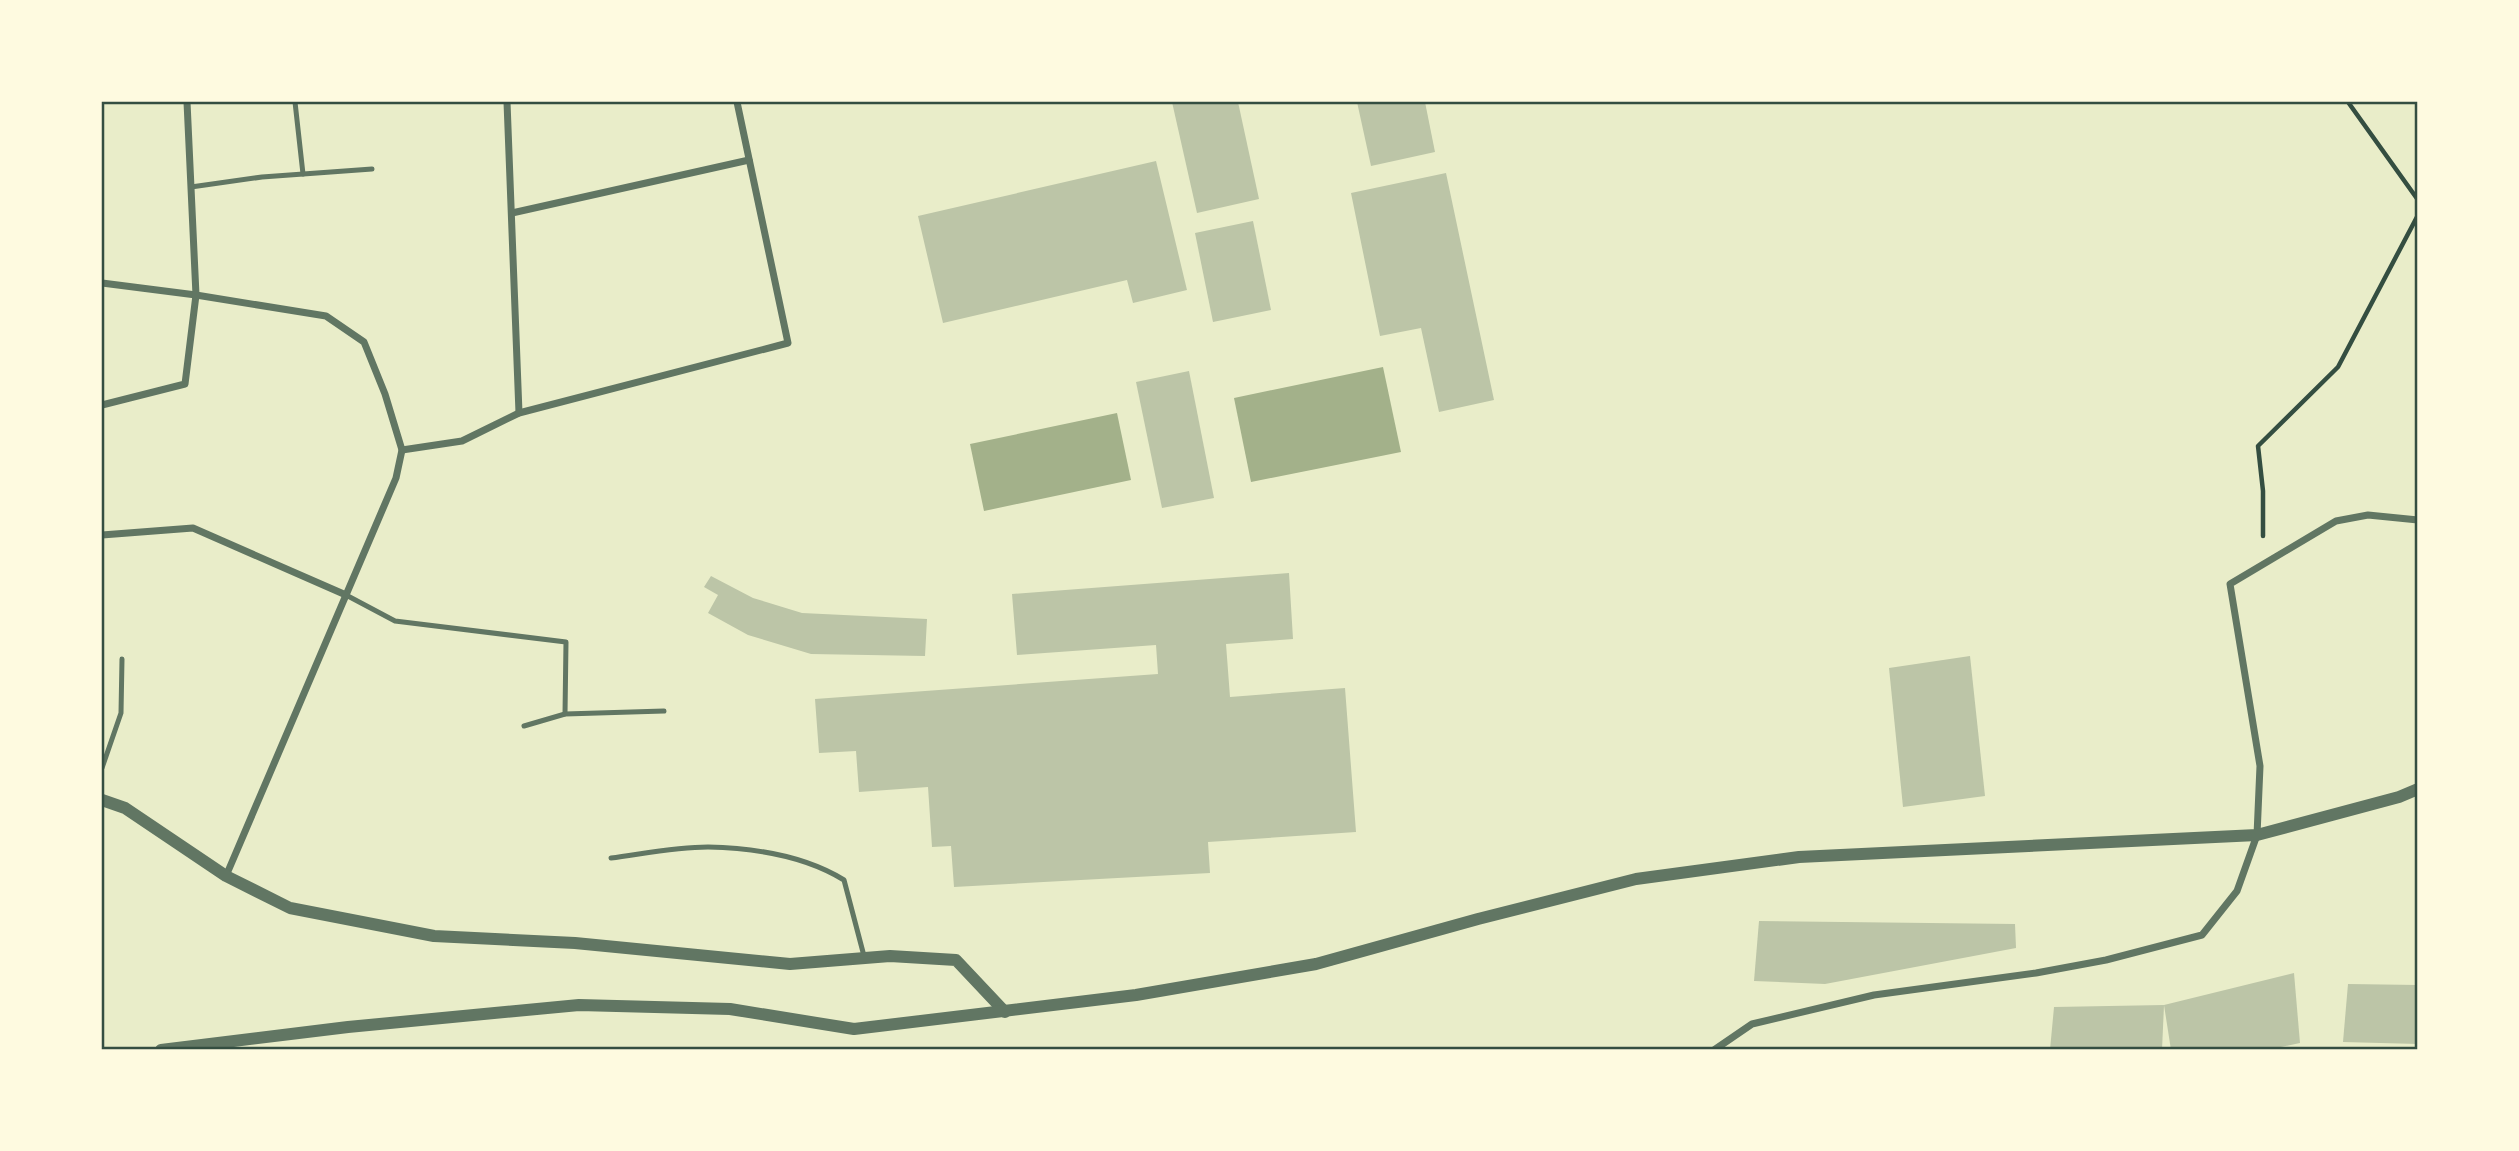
<svg xmlns="http://www.w3.org/2000/svg" width="2519" height="1151" font-family="'Roboto Condensed',sans-serif">
  <style>
    .water { fill: #a3b18a }
    .building { fill: #bcc5a7 }
    .lines { fill: none; stroke-linecap: round; stroke-linejoin: round }
    .path { stroke: #344e41; stroke-width: 4.5 }
    .service { stroke: #617663; stroke-width: 5 }
    .minor { stroke: #617663; stroke-width: 7 }
    .tertiary { stroke: #617663; stroke-width: 12 }
    .neatline { fill: none; stroke: #344e41; stroke-width: 2.5 }
  </style>
  <rect width="100%" height="100%" fill="#e9edc9"/>
  <g class="water">
    <path d="M1383,367l18,85 -150,30 -17,-84z"/>
    <path d="M1117,413l14,67 -147,31 -14,-67z"/>
  </g>
  <g class="building">
    <path d="M1172,102h66l21,97 -62,14z"/>
    <path d="M1357,102h68l10,50 -64,14z"/>
    <path d="M1156,161l31,129 -54,13 -6,-23 -184,43 -25,-107z"/>
    <path d="M1446,173l48,227 -55,12 -18,-84 -41,8 -29,-143z"/>
    <path d="M1253,221l18,89 -58,12 -18,-89z"/>
    <path d="M1189,371l25,127 -52,10 -26,-126z"/>
    <path d="M1289,573l4,66 -67,5 4,53 115,-9 11,144 -148,10 2,31 -256,14 -3,-41 -19,1 -4,-60 -69,5 -3,-41 -37,2 -4,-54 343,-25 -2,-29 -139,10 -5,-61z"/>
    <path d="M711,576l42,22 49,15 125,6 -2,37 -114,-2 -63,-19 -40,-22 10,-18 -14,-8z"/>
    <path d="M1970,656l15,140 -82,11 -14,-139z"/>
    <path d="M1759,921l256,3 1,24 -191,36 -71,-3z"/>
    <path d="M2294,973l6,70 -34,7h-95l-7,-45z"/>
    <path d="M2348,984l70,1v59l-75,-2z"/>
    <path d="M2164,1005l-2,45h-112l4,-43z"/>
  </g>
  <g class="lines">
    <g class="path">
      <path d="M2348,102l70,98"/>
      <path d="M2263,536v-45l-5,-45 80,-79 80,-152"/>
    </g>
    <g class="service">
      <path d="M295,102l8,72"/>
      <path d="M191,187l71,-10 110,-8"/>
      <path d="M346,595l49,26 171,21 -1,72"/>
      <path d="M524,726l41,-12 99,-3"/>
      <path d="M102,768l19,-55 1,-54"/>
      <path d="M611,858c31,-4 65,-11 97,-11 46,1 97,9 136,33l20,76"/>
    </g>
    <g class="minor">
      <path d="M507,102l12,311"/>
      <path d="M512,213l237,-53"/>
      <path d="M102,283l94,12 130,21 38,26 21,52 17,56 -6,28 -170,398"/>
      <path d="M102,405l83,-21 11,-89 -9,-193"/>
      <path d="M402,450l60,-9 57,-28 269,-70 -51,-241"/>
      <path d="M102,535l91,-7 153,67"/>
      <path d="M1714,1050l38,-26 122,-29 162,-22 70,-13 96,-25 35,-44 20,-56 3,-69 -30,-182 106,-63 32,-6 50,5"/>
    </g>
    <g class="tertiary">
      <path d="M102,800l23,8 101,68 64,32 144,28 141,7 215,21 100,-8 66,4 49,52"/>
      <path d="M161,1050l187,-23 231,-22 151,4 124,20 282,-34 180,-31 162,-45 158,-40 163,-22 458,-22 142,-38 19,-8"/>
    </g>
  </g>
  <rect width="2519" height="1151" fill="none" stroke="#fefae0" stroke-width="206"/>
  <rect x="103" y="103" width="2313" height="945" class="neatline"/>
</svg>
